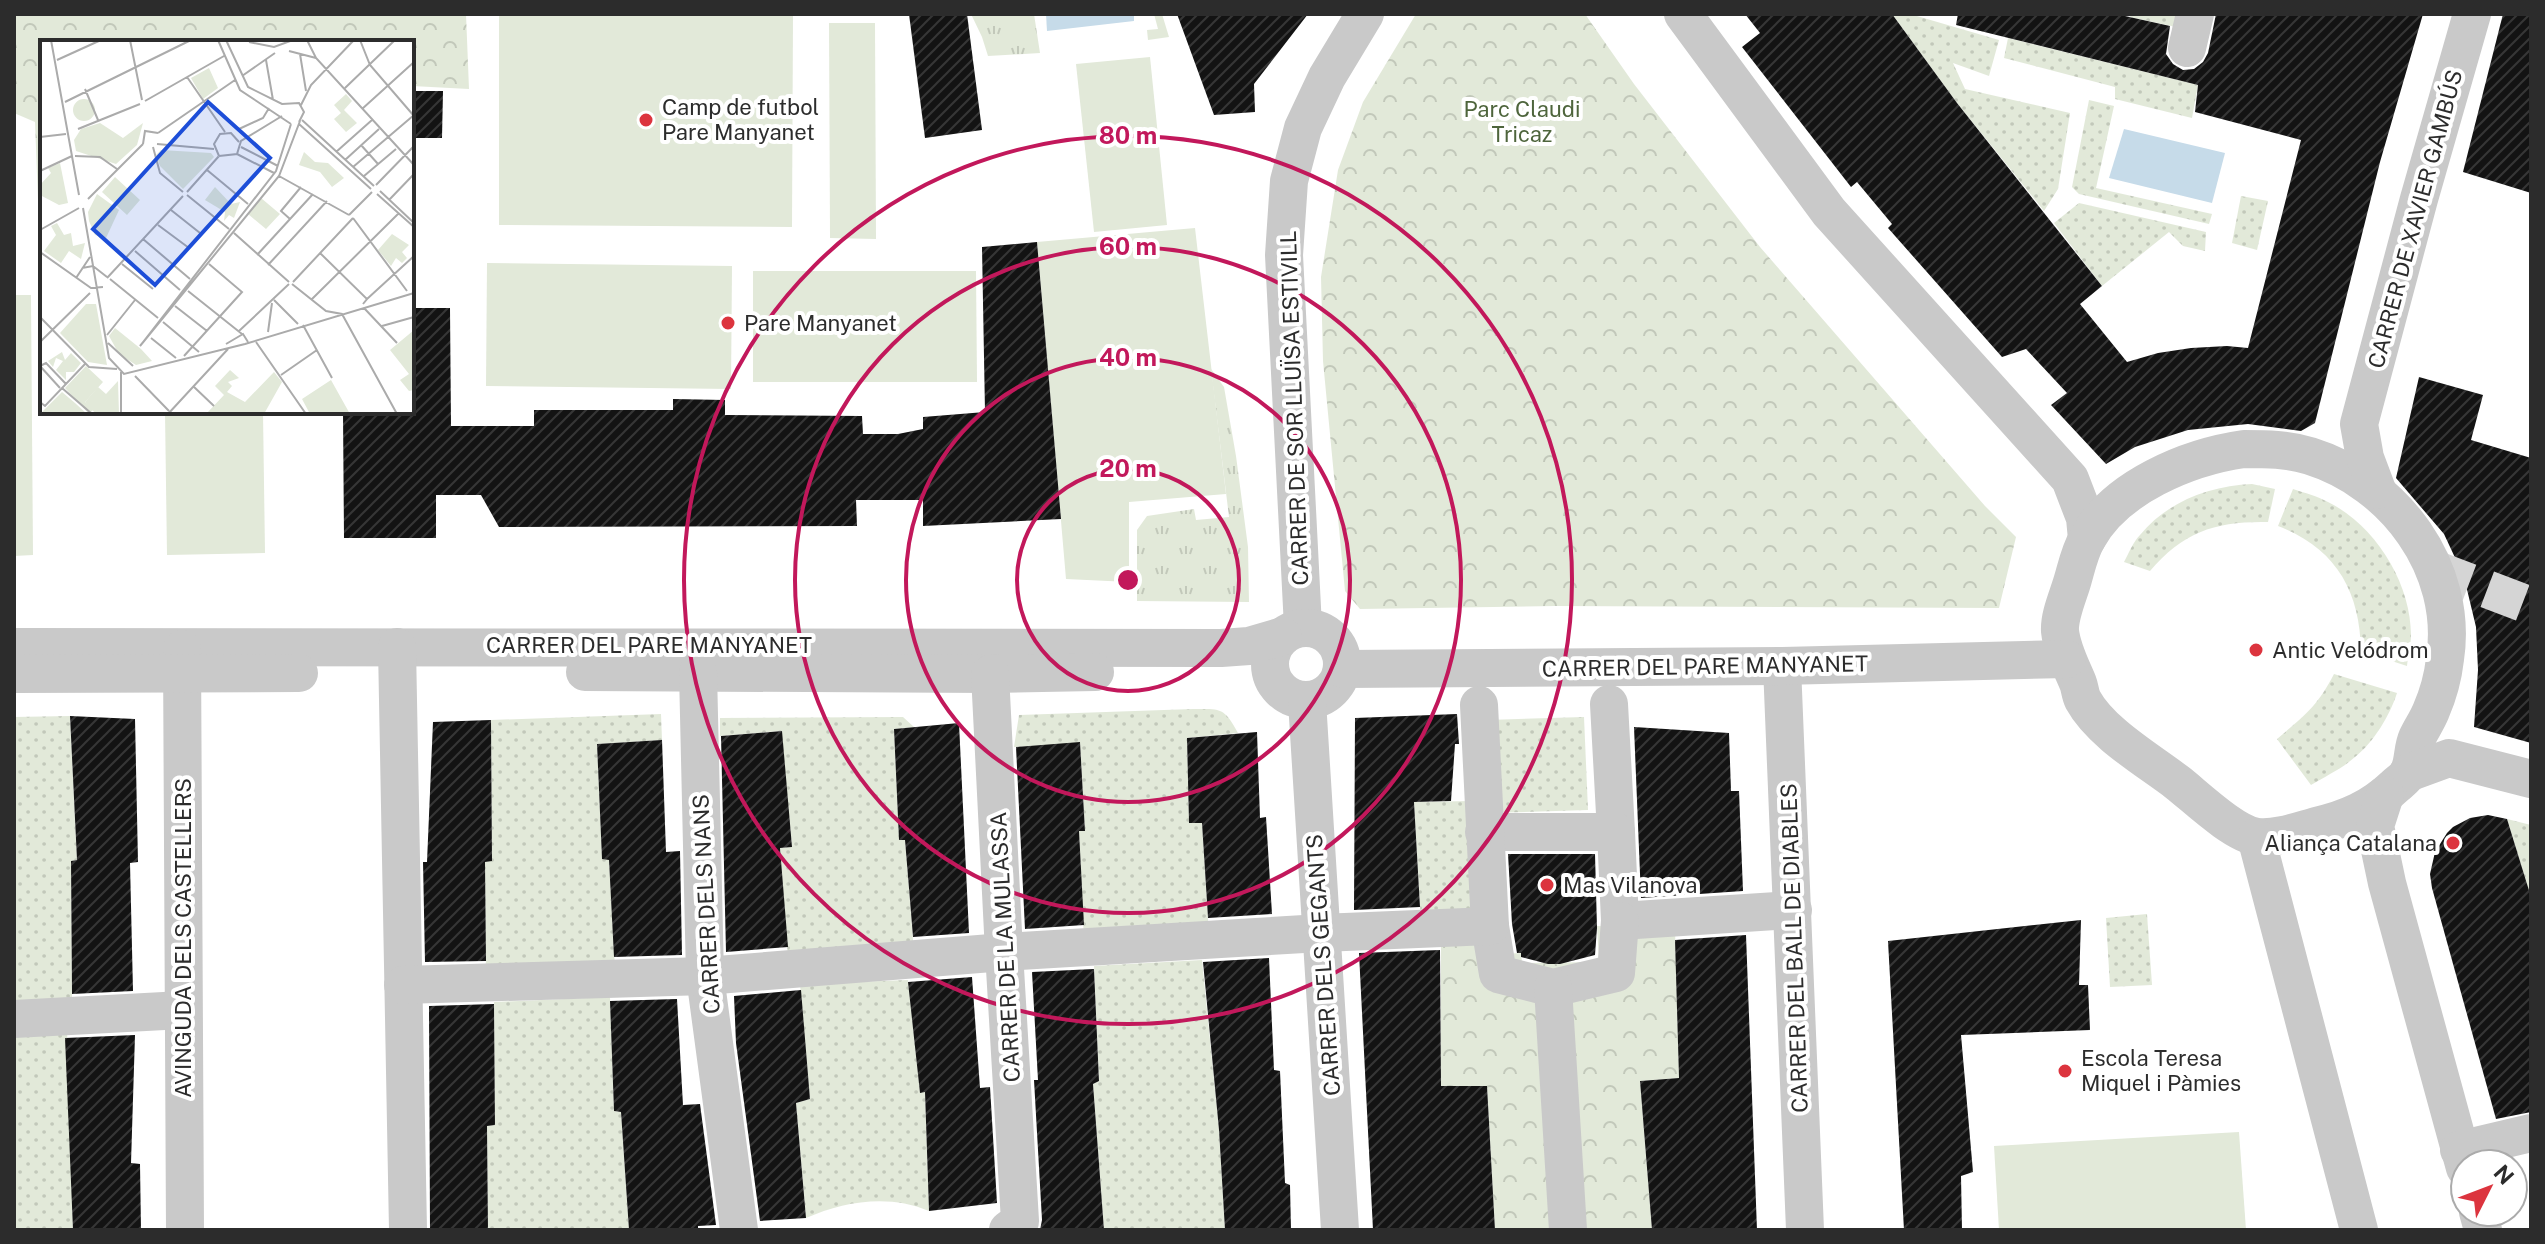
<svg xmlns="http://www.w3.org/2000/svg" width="2545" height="1244" font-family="'Public Sans',sans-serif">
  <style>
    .grass { fill: url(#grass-tufts) }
    .park { fill: url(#park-crowns) }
    .garden { fill: url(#garden-dots) }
    .pitch { fill: #e2e9d9 }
    .water { fill: #c6dbe9 }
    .building { fill: url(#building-hatch) }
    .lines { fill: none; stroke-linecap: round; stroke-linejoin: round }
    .minor-tunnel { stroke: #d5d5d5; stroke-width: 38; stroke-dasharray: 38 19; stroke-linecap: butt }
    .minor { stroke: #c9c9c9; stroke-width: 38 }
    .ring { fill: none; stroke: #c2185b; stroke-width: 4 }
    .poi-dot { fill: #dc343e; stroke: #fff; stroke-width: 3 }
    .labels { text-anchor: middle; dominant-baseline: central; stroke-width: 8; stroke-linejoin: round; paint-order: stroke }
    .poi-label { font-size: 22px; fill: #2c2c2c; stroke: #fff; text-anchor: start }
    .park-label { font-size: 22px; fill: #4e653c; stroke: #fff }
    .street-label { font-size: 22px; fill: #2c2c2c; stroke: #fff }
    .inset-road { fill: none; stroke: #ababab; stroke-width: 2 }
    .view { fill: #1d4ed8; fill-opacity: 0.15; stroke: #1d4ed8; stroke-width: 4 }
    .inset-edge { fill: none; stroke: #2c2c2c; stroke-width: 4 }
    .centre { fill: #c2185b; stroke: #fff; stroke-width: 4 }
    .ring-label { font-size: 24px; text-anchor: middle; font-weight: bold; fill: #c2185b; stroke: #fff; stroke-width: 8; stroke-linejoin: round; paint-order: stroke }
  </style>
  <defs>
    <pattern id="grass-tufts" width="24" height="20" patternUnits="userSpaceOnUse" patternTransform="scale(2)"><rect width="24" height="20" fill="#e2e9d9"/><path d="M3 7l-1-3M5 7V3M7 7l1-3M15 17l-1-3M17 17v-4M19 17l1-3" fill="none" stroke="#c2c8ba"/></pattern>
    <pattern id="park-crowns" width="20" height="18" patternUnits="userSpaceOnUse" patternTransform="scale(2)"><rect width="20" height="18" fill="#e2e9d9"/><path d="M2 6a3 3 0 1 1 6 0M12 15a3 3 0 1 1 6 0" fill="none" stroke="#c2c8ba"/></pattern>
    <pattern id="garden-dots" width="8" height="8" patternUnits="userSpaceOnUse" patternTransform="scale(2)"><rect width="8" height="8" fill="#e2e9d9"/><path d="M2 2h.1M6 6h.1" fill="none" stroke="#c2c8ba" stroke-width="1.8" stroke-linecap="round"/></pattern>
    <pattern id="building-hatch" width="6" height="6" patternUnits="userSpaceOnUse" patternTransform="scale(2)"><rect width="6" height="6" fill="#131313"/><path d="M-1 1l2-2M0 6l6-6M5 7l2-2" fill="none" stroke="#363636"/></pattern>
  </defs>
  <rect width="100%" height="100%" fill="#fff"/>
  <g class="grass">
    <path d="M971,14h63l6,39 -52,3 -6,-19z"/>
    <path d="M1154,14h8l7,23 -21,3 -1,-10 11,-1z"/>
    <path d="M1211,369l13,18 12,69 12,91 1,55 -112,-1v-71l10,-14 47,-7 2,11 33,-3z"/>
  </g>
  <g class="park">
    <path d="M14,14h452l3,75 -57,-3v-44h-370v184h-3l-4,-104 -21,-9z"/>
    <path d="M1416,14h169l49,70 126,163 225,259 31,31 -17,71 -443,-2 -196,3 -15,-18 -22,-230 -2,-84 17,-107 25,-68z"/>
    <path d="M1597,926l78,3 4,149 -39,3 12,149h-157l-8,-143 -46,-1v-142l56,-7 3,17 21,-1 1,10 77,-1z"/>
  </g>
  <g class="garden">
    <path d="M1892,14h18l89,26 -10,36 -36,-13 12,26 105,24 -12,76 -14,22 -87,-108z"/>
    <path d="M2131,14h48l-3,13 -46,-10z"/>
    <path d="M2008,38l190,47 -6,33 -77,-19v-12l-111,-29z"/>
    <path d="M2089,100l25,6 -18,82 116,26 -3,10 -130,-30 -7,-7z"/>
    <path d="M2241,196l27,5 -11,49 -25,-7z"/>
    <path d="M2079,203l127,29 -1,19 -22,-5 -14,-14 -67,54 -48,-63z"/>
    <path d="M2252,484l23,5 -7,33c-51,-1 -84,9 -118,49l-26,-9c5,-9 9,-20 16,-27 28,-34 70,-49 112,-51z"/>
    <path d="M2293,489c12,4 24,7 35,13 47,23 83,81 83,133 0,10 -3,21 -4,31l-46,-15c-1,-61 -26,-103 -83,-125z"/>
    <path d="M2334,674l63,19c-7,22 -23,49 -42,64 -12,11 -29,19 -44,28l-34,-46c28,-24 40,-32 57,-65z"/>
    <path d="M1193,709c28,0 31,-2 45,24l-51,5 2,84 13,1 7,112 -125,7 -5,-111 6,-1 -5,-87 -66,4 5,-32z"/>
    <path d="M661,714l1,26 -65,4 5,114 7,2 6,109 -129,8 -1,-115 7,-2 -1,-140z"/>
    <path d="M70,716l7,144 -6,1 1,139 -58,5v-288z"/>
    <path d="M903,717l11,10 -20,2 5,110 6,1 9,112 -126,6 -8,-110 12,-1 -11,-116 -61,5v-18z"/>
    <path d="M1584,717l4,93 -98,3 -3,-93z"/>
    <path d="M1472,801l8,115 -59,7 -7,-121z"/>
    <path d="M2507,819l24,6v65l-2,1z"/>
    <path d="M2147,914l5,71 -42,2 -4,-69z"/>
    <path d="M1202,960l17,170 6,100h-121l-11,-146 6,-3 -5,-115z"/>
    <path d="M908,980l12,112h5l4,119c-40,-17 -84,-10 -123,7l-10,-115 14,-4 -10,-115z"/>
    <path d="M610,997l4,114 7,1 8,118h-141l-1,-104 8,-1 -1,-123z"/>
    <path d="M67,1029l6,201h-59v-198z"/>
  </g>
  <g class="pitch">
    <path d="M499,14h294l-1,213 -293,-2z"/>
    <path d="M829,23h46l1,216 -46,-1z"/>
    <path d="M1150,57l17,168 -73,7 -18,-168z"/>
    <path d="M1195,228l31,266 -97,8v80l-63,-3 -29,-337z"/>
    <path d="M487,263l245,3 -1,123 -245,-3z"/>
    <path d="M753,271h223l1,111h-224z"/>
    <path d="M14,295h17l2,260 -19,1z"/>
    <path d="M165,412h98l2,141 -98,2z"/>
    <path d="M2239,1132l7,98h-247l-5,-84z"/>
  </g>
  <g class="water">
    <path d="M1046,14h88v7l-87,10z"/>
    <path d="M2124,129l101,24 -13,50 -103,-25z"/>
  </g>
  <g class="building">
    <path d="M909,14h58l15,116 -57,8z"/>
    <path d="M1177,14h131l-54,70 1,28 -41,3z"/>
    <path d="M1745,14h147l65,89 145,183 -22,18 47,58 31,-9 33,-5 36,-2 21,2 53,-208 -106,-28 3,-27 -242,-60 2,-11h158l54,12 -4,28 7,10 10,6 11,-1 9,-7 5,-9 8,-39h207l-43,148 -65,261 -14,8 -53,-7 -60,6 -53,17 -29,17 -55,-59 16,-12 -41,-44 -24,8 -114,-129 4,-4 -35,-42 -6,5 -109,-140 18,-14z"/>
    <path d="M2503,14h28v179l-68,-21z"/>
    <path d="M412,91h31l-1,47h-30z"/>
    <path d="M1037,242l24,277 -138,7v-26h-67l1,26 -358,1 -18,-32h-45v43h-92l-1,-126h69v-104h38l1,118h83v-16h139v-11l52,1v15l137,1 1,18h35l25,-5v-12l62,-5 -3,-165z"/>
    <path d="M2419,377l64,18 -12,45 60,18v285l-57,-16 4,-57 -2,-43 -12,-50 -20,-43 -48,-56z"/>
    <path d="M1457,714l2,30h-4l-4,57 -37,1 6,105 -66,3 1,-192z"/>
    <path d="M70,716l65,3 3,143 -8,1 3,128 -61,3 -1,-133 6,-1z"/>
    <path d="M491,720l1,141 -7,1 1,99 -61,1 -2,-100h4l6,-140z"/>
    <path d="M959,723l10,210 -56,4 -8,-97h-6l-5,-111z"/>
    <path d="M1634,727l95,6 2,58h8l4,100 -102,7z"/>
    <path d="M782,731l10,116 -12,1 8,99 -62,5 -5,-216z"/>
    <path d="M1257,732l3,86 6,-1 6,97 -64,4 -6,-95h-13l-2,-85z"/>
    <path d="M662,740l4,112 14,-1 2,104 -68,2 -5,-97 -7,-1 -5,-115z"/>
    <path d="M1080,742l5,89h-6l5,94 -59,4 -9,-182z"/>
    <path d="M2488,815l19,4 24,78v215l-35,7 -64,-231 -2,-14 5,-22 12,-19 6,-6 17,-9z"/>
    <path d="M1508,854h87l2,74 -2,27 -35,9h-12l-27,-7v-4h-4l-5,-29z"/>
    <path d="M2081,920l-2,65h9l2,45 -129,5 12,137 -12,4 1,54h-58l-16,-289z"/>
    <path d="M1746,935l11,295h-105l-12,-149 39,-3 -4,-138z"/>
    <path d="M1440,950l1,136h46l8,144h-122l-14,-277z"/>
    <path d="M1269,958l5,112 6,1 5,112 5,2 1,45h-66l-6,-100 -16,-168z"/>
    <path d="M1094,969l5,112 -6,3 11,146h-64l2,-10 -8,-140h4l-6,-108z"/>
    <path d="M972,977l8,111 10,-1 7,116 -68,8 -4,-119 -5,1 -12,-111z"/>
    <path d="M801,990l9,109 -14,4 10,115 -46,3 -24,-178 -2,-47z"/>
    <path d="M677,999l6,106 17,-1 16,121 -18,1v4h-69l-8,-118 -7,-1 -4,-110z"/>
    <path d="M494,1004l1,121 -8,1 1,104h-58l-1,-224z"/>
    <path d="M135,1035l-4,128 9,1 1,66h-68l-8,-192z"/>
  </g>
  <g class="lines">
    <path class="minor-tunnel" d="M2434,569l97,37"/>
    <g class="minor">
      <path d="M1683,14l146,198 241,267 15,39 2,21"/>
      <path d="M2187,48l8,-34"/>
      <path d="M2244,449c22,0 44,0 66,7 84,26 149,112 135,203 -2,18 -7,36 -14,52 -4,10 -10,18 -14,27 -5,11 -3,25 -9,35 -2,5 -9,9 -13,13 -23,22 -48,33 -79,40 -18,5 -40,13 -59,11 -24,-4 -60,-39 -79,-54 -30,-23 -77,-50 -95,-83 -3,-6 -3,-12 -5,-17 -7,-17 -16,-33 -18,-52 -1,-16 9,-37 13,-52 4,-14 7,-28 14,-40 28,-52 101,-82 157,-90z"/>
      <path d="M2377,490l-12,-32 -6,-34 60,-225 53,-185"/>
      <path d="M1303,627l-19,-372 5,-74 14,-53 24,-51 38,-63"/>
      <circle cx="1306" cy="664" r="36"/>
      <path d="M14,647c402,-1 804,-3 1207,1l28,-2 34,-10"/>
      <path d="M397,647l11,583"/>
      <path d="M182,649l3,581"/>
      <path d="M1782,666l23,564"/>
      <path d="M1343,669l439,-3 285,-7"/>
      <path d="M585,672l405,2 105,-2"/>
      <path d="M698,672l7,304 34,254"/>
      <path d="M14,674l285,-1"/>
      <path d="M990,674l14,278 16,269 -12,9"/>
      <path d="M1307,701l33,529"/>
      <path d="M1609,704l7,128"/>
      <path d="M2408,773l41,-15 82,21"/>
      <path d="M2385,795l-10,31 12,57 78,285"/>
      <path d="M1484,832h132l4,89 173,-11"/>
      <path d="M2256,837l103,393"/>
      <path d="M1490,926l8,48 55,14 63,-15 4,-52"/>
      <path d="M403,985l302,-9 299,-24 317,-19 169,-7 -11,-221"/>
      <path d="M1553,988l15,242"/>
      <path d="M14,1019l169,-9"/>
      <path d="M2459,1150l72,-17"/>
      <path d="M2478,1212l5,18"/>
    </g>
  </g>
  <g class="ring">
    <circle cx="1128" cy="580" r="111"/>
    <circle cx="1128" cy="580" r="222"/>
    <circle cx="1128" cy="580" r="333"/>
    <circle cx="1128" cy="580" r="444"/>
  </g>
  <g class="poi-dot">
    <circle cx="646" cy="120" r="8"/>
    <circle cx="728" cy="323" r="8"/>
    <circle cx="2256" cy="650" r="8"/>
    <circle cx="2453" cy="843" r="8"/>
    <circle cx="1547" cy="885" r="8"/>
    <circle cx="2065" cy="1071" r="8"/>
  </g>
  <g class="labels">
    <g class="poi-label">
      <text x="662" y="107">Camp de futbol<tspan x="662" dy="25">Pare Manyanet</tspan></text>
      <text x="744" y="323">Pare Manyanet</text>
      <text x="2272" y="650">Antic Velódrom</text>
      <text x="2437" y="843" text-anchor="end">Aliança Catalana</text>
      <text x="1563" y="885">Mas Vilanova</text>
      <text x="2081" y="1058">Escola Teresa<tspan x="2081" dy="25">Miquel i Pàmies</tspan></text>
    </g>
    <g class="park-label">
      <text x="1522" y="109">Parc Claudi<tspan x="1522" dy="25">Tricaz</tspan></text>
    </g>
    <g class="street-label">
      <text transform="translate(2415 219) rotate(-75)">CARRER DE XAVIER GAMBÚS</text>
      <text transform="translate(1294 408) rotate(-92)">CARRER DE SOR LLUÏSA ESTIVILL</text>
      <text x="649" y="645">CARRER DEL PARE MANYANET</text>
      <text transform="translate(1705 666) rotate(-1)">CARRER DEL PARE MANYANET</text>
      <text transform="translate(706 904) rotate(-93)">CARRER DELS NANS</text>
      <text transform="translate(183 938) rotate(-90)">AVINGUDA DELS CASTELLERS</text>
      <text transform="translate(1005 947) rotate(-93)">CARRER DE LA MULASSA</text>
      <text transform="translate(1794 948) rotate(-92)">CARRER DEL BALL DE DIABLES</text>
      <text transform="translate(1323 965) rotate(-94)">CARRER DELS GEGANTS</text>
    </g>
  </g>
  <g transform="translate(40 40)">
    <rect width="374" height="374" fill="#fff"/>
    <path d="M17,183l7,12 7,-2 2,13 12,-3 -4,16 -12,-8 -8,12 -17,-12 12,-16 -5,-9zM46,326l17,16 -18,20 9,7 -5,5 -24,-26zM190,330l9,8 -11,4 4,4 -5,6 18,10 29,-30 8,10 -18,32h-66l9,-1 17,-18 -9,-9z" fill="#e2e9d9"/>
    <path d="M169,28l9,20 -15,11 -12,-21zM33 70a11 11 0 1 1 22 0a11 11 0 1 1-22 0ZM60,83l23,15 20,-15 -6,22 -21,19 -40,-13 -2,-11 7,-11zM121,110l50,3 3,4 -31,32 -23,-23 -4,-11zM20,123l8,40 -9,2 -19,-10v-10l11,-12 -3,-5zM175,147l16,17 9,-2 -6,16 -5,-3 -5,6 1,-9 -20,-12zM57,154l22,16 -13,28 -11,-3 -6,-14 -1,-9zM46,264h10l11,61 -19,-3 -28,-29zM75,288l26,21 11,12 -16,4 -17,-11 -10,-18zM78,341l1,33h-23l-11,-12 13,-15 8,7zM22,352l13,11 12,11h-47z" fill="#e2e9d9"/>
    <path d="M264,112l11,10 13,1 16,15 -12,9 -12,-15 -21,-7zM221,158l19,16 -14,15 -18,-15zM352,194l17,11 -7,7 5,6 -5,5 -6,-5 -5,8 -13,-16zM374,290v60l-5,1 -9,-11 9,-6 -19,-24zM22,312l3,8 6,-7 10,10 -7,9h-8v8l-10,-10 7,-9 -7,-3 -3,9 -5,-6z" fill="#e2e9d9"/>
    <path d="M306,54l6,7 -8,9 13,13 -11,9 -12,-13 7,-6 -7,-8zM75,137l25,23 -13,15 -25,-23zM291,340l19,34h-40l-8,-15z" fill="#e2e9d9"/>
    <path class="inset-road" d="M11,0l28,155M90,0l12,60M178,0l22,50 51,34M186,0l22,47 34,17 17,-1 5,9 -5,10M267,0l9,18 98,107M320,0l10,25 44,51M209,2l25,5 19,-7M249,11l27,7M260,14l6,37M17,20l44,-20M226,20l7,40M202,36l33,-23M147,37l38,55M305,48l50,-48M45,49l13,31M105,61l79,-45M25,62l126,-62M261,65l10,-20 43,-45M322,69l52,-47M262,80l72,66M251,84l-15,47 -136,175 139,-170 21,-55M259,84l72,65M38,89l62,-25M199,89l24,-11 6,-10M118,93l77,-53M0,97l26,-3M103,104l2,-13 13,2M117,104l57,5M321,105l17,19M113,107l7,26 23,19M201,107l37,19M296,112l36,-32M197,114l37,19M35,116l25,1 17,12M179,116l18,-2 4,-13 41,-25M179,116l-5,-12 6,-10 11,-1 8,9M305,120l34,-31M313,127l61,-52M167,130l41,34M0,131l32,-15M239,136l70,39M324,136l32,-27M336,145l38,-39M340,151l34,32M147,152l32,-36M337,154l37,33M147,155l42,34M48,159l55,-55M349,160l25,-26M43,168l26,150 15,16 121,-30 169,-51M131,170l29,23M309,175l23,-23M313,178l54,73M250,179l-9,-8 20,-24M118,185l31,23M0,190l39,-22M194,193l55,49M103,199l47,40M95,211l45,39M0,212l51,36 12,-1M280,213l47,46 -4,5M217,215l56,-61M82,224l31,25M228,225l59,-64M42,228l11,-2 14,11M36,238l14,-21M67,238l76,-82M70,239l48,39M253,242l60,-64M252,244l34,27 16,3 55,100M148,251l54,43M327,259l47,-43M234,260l24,24M271,260l88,-87M135,266l32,25M324,268l33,35M0,277l49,50 28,2M123,282l36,30M263,285l29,53M342,286l32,-9M199,291l50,-47M228,292l4,-29M67,295l28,-35M111,298l25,20M0,302l50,-49M216,302l50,72M68,303l25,23M186,304l17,-10 5,8M144,316l58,-64 -33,-28M0,326l6,-3 20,21M0,326l20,22M81,332v42M241,335l36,-25M95,336l34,35M153,346l21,20M22,348l30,26M0,362l5,4 40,-42M128,374l60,-65"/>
    <path class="view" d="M168,62l62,56 -115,127 -62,-56z"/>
    <rect width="374" height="374" class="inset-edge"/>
  </g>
  <circle cx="1128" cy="580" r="12" class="centre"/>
  <g class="ring-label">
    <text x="1128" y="144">80 m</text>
    <text x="1128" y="255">60 m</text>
    <text x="1128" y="366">40 m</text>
    <text x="1128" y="477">20 m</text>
  </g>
  <rect width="2545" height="1244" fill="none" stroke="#2c2c2c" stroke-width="32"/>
  <g transform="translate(2489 1188) rotate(48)"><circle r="38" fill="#ffffff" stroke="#ababab" stroke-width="2"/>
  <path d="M0-6L14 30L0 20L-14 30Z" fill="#dc343e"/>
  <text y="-12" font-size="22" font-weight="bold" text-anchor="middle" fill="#2c2c2c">N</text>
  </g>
</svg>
